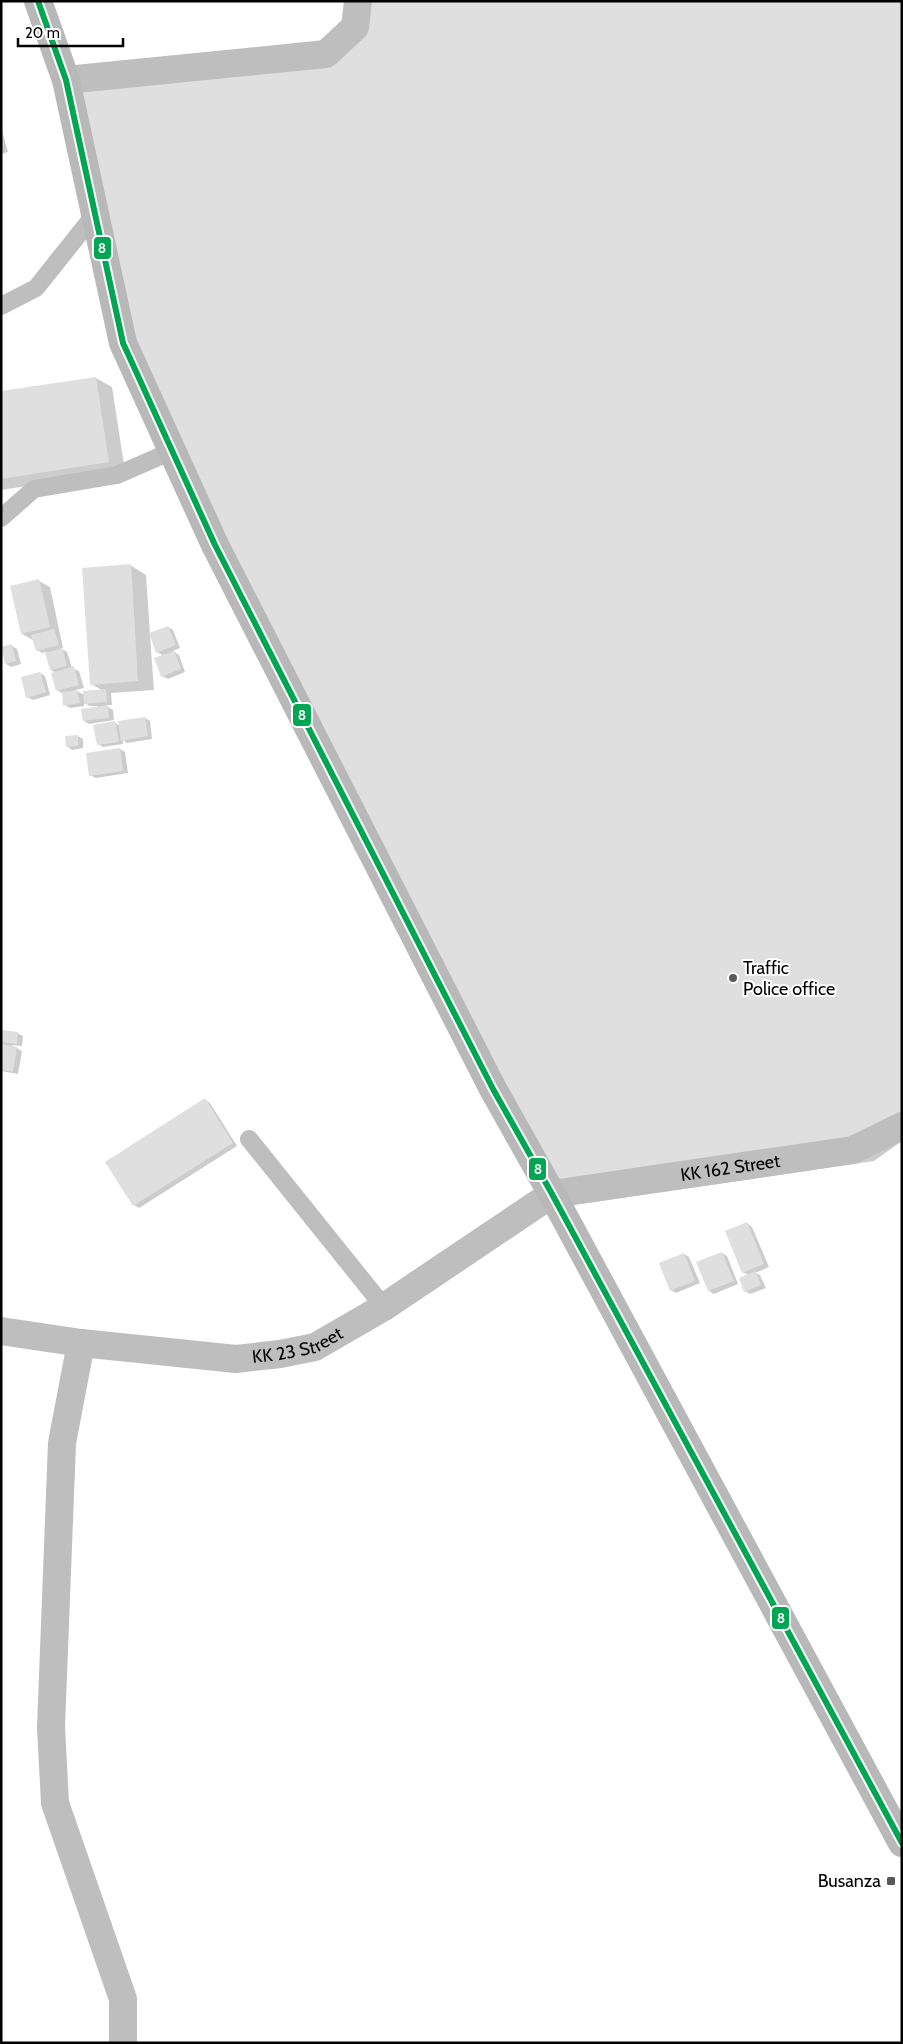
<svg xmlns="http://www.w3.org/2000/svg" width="903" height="2044" font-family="Cabin,sans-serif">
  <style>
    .shadow { fill: #0003 }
    .building { fill: #dfdfdf }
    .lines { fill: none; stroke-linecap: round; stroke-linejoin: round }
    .lane { stroke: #bebebe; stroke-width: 18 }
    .street { stroke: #bebebe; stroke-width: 28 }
    .secondary { stroke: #b8b8b8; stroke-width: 28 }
    .bus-1-casing { stroke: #fff; stroke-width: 10 }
    .bus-1 { stroke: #00a651; stroke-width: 6 }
    .poi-dot { fill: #595959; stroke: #fff; stroke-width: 2 }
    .labels { text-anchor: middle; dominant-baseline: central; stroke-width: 4; stroke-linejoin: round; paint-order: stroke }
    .poi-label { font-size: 18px; fill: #000; stroke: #fff; text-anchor: start }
    .street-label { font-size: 18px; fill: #000; stroke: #fff }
    .line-badge { stroke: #fff; stroke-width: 2 }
    .badge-label { font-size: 14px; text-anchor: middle; font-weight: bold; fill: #fff }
  </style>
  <rect width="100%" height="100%" fill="#fff"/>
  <g class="shadow">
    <path d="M326,55l576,1086 -28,20 -300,44 -21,-11z"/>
    <path d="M1,127l7,25 -7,2z"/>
    <path d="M96,378l16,9 13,84 -124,19v-97z"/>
    <path d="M130,565l16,10 4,59 18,-7 5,3 7,18 -7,3 6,4 6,17 -17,7 -6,-3 2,-20 -7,-4 -7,-16 4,54 -43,3 1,12h-7l8,5 1,10 -25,4 -5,-3 14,-15h-8l-6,-3v3l-14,2 -5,-3 -2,-11 -6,-4 -1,-17 -5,-3 -5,-18 -4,1 -5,-3 -4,-10 -11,-6 17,-53 11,6 13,61h-3l7,4 5,16 7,3 5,17 -9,2 9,5 18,-5 -11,-6z"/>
    <path d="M12,646l5,3 4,15 -10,3 -5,-3z"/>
    <path d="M40,673l5,3 5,19 -17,5 -6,-3z"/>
    <path d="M145,718l5,3 2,18 -25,4 -4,-3v4l-20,3 -5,-3 17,-21 5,3z"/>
    <path d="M77,736l6,3v9l-11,2 -5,-4z"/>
    <path d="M120,749l5,3 3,21 -32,5 -6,-3z"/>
    <path d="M1,1032l16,1 6,3 -1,10 -11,-1 11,6 -4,23 -17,-3v-26l5,1 -5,-3z"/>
    <path d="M205,1100l5,3 27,43 -98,62 -5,-3z"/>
    <path d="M747,1223l5,4 17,40 -14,6 5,2 6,13 -16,6 -5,-3 3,-16 -5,-3z"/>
    <path d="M722,1253l5,3 11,28 -24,10 -5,-3 -11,-28z"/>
    <path d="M684,1254l5,3 11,26 -24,10 -5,-3z"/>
  </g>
  <g class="building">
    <path d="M358,1h544v1113l-49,36 -301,44 -429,-851 -57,-263 260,-26z"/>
    <path d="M96,377l13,85 -108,17v-88z"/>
    <path d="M131,564l7,117 -48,4 -8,-117z"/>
    <path d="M39,579l11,48 -29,7 -11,-48z"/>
    <path d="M168,626l8,19 -20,8 -7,-20z"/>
    <path d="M54,629l5,16 -23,6 -5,-16z"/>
    <path d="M12,644l4,17 -11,3 -4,-17z"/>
    <path d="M62,648l5,18 -17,4 -5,-17z"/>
    <path d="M174,651l7,18 -20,8 -7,-19z"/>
    <path d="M74,666l5,19 -23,6 -5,-18z"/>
    <path d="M40,672l6,20 -20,6 -5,-21z"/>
    <path d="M106,689l1,13 -23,2 -1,-13z"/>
    <path d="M77,690l3,13 -17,3 -1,-14z"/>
    <path d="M108,705l1,13 -26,3 -2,-12z"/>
    <path d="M145,717l3,19 -27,5 -3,-20z"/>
    <path d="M115,721l4,21 -22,3 -4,-20z"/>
    <path d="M78,735v11l-12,1 -1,-11z"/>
    <path d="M120,748l3,23 -34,5 -3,-23z"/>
    <path d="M1,1030l17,2 -1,12 -16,-2z"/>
    <path d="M1,1044l16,3 -4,25 -12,-2z"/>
    <path d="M205,1098l28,45 -100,63 -28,-44z"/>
    <path d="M747,1222l17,42 -22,9 -17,-42z"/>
    <path d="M722,1252l12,29 -26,10 -12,-29z"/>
    <path d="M684,1253l11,28 -25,10 -11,-28z"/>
    <path d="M755,1271l6,14 -17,7 -5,-14z"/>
  </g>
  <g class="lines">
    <g class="lane">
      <path d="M1,306l35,-18 59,-74"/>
      <path d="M1,518l33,-29 83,-14 55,-24"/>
      <path d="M249,1139l135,168"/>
    </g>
    <g class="street">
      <path d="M66,80l260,-26 29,-27 3,-26"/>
      <path id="s1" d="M1,1331l80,12 155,16 44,-5 35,-7 69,-40 168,-113 301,-44 49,-24"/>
      <path d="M81,1343l-19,100 -11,284 4,76 68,196v44"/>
    </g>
    <path class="secondary" d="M38,1l28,79 57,263 92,202 278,544 59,105 350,649"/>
    <defs>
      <path id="bus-1" d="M38,1l28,79 57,263 92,202 278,544 59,105 350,649"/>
    </defs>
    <use href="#bus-1" class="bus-1-casing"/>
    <use href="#bus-1" class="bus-1"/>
  </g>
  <g class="poi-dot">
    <circle cx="733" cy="978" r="5"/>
    <rect x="886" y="1876" width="10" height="10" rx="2.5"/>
  </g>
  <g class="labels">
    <g class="poi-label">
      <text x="743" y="968">Traffic<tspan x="743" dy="21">Police office</tspan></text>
      <text x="881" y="1881" text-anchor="end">Busanza</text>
    </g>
    <g class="street-label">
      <text stroke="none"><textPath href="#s1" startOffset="779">KK 162 Street</textPath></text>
      <text stroke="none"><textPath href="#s1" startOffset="300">KK 23 Street</textPath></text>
    </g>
  </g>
  <g class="line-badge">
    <rect x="93" y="236" width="19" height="24" rx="5" fill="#00a651"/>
    <rect x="292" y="703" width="20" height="24" rx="5" fill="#00a651"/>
    <rect x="528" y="1157" width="19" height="24" rx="5" fill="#00a651"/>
    <rect x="771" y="1606" width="19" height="24" rx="5" fill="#00a651"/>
  </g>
  <g class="badge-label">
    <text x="102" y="253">8</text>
    <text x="302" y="720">8</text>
    <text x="538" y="1174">8</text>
    <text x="781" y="1623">8</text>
  </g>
  <rect width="903" height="2044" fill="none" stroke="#000000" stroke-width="5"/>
  <path d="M18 38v8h105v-8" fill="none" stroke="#000000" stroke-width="2.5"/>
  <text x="25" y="38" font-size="15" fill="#000000" stroke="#ffffff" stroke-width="4" paint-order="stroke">20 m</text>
</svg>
